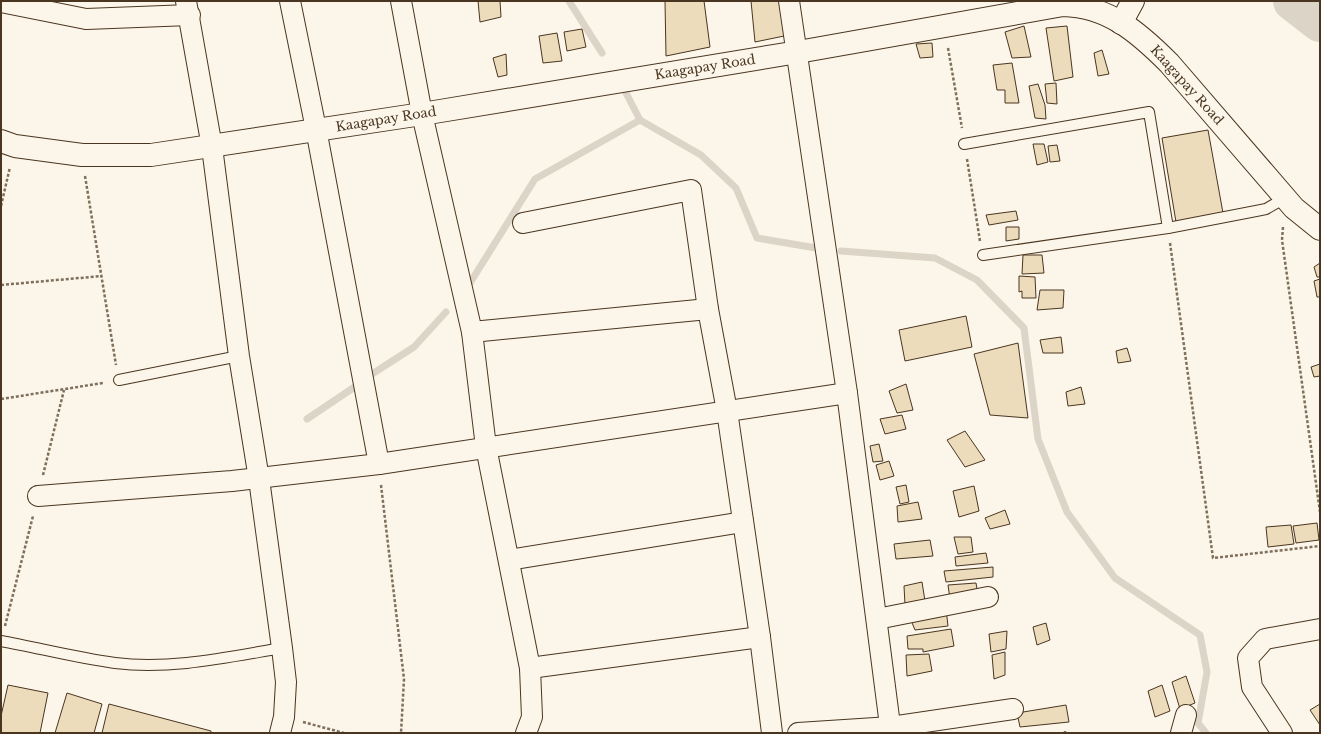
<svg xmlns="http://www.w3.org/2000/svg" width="1321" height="734" font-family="'Libre Baskerville',serif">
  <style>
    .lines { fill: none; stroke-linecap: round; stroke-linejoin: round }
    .stream { stroke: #dcd4c6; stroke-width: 7 }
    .river { stroke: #dcd4c6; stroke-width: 40 }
    .building { fill: #ecdcbc; stroke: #4a3520 }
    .lane-casing { stroke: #4a3520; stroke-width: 12 }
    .street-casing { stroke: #4a3520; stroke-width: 22 }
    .secondary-casing { stroke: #4a3520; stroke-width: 24 }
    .path { stroke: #7f6f5c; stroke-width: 2.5; stroke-dasharray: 3 2; stroke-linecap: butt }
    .lane { stroke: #fbf6e9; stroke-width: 10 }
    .street { stroke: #fbf6e9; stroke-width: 20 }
    .secondary { stroke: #fbf6e9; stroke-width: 22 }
    .labels { text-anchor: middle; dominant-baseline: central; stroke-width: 3; stroke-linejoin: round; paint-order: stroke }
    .street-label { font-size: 13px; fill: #4a3520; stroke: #fbf6e9 }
  </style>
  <rect width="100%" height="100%" fill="#fbf6e9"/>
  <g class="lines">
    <g class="stream">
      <path d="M569,1l33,52"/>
      <path d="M625,91l15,29 61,35 35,33 21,50 59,10"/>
      <path d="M841,251l94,7 42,22 47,48 14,111 29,73 48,66 85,57 7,37 -9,51 8,10"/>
      <path d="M470,283l65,-104 105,-59"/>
      <path d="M369,376l45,-29 32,-35"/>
      <path d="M307,419l52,-35"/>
    </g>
    <path class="river" d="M1293,1l27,21"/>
  </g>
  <g class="building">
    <path d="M478,1h22l1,16 -21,5z"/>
    <path d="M665,1h39l6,46 -44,9z"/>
    <path d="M751,1h33l5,34 -34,7z"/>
    <path d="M1024,26l7,31 -19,1 -7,-26z"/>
    <path d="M1067,26l6,51 -19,4 -8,-53z"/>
    <path d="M582,29l4,18 -19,4 -3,-19z"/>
    <path d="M557,33l5,28 -19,2 -4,-27z"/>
    <path d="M932,43l1,14 -13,1 -4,-14z"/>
    <path d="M1102,50l7,24 -11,2 -4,-23z"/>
    <path d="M506,54l1,21 -9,2 -5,-19z"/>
    <path d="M1012,63l7,40h-14v-13h-8l-4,-25z"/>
    <path d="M1056,83l1,21 -10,-1 -2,-19z"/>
    <path d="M1038,84l7,21 1,14 -11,-1 -6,-32z"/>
    <path d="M1208,130l15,83 -47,9 -14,-84z"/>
    <path d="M1033,144h11l4,18 -11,3z"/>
    <path d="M1057,145l3,16 -10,1 -2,-16z"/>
    <path d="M1016,211l2,9 -29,5 -3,-10z"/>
    <path d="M1006,227h13v12l-13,2z"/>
    <path d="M1023,255h19l2,18 -22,1z"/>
    <path d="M1320,263v14h-3l-3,-10z"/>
    <path d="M1019,276l16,1 1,21h-14v-7l-3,1z"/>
    <path d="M1320,279v18h-3l-3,-16z"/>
    <path d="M1040,290h24l-1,18 -26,2z"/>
    <path d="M966,316l6,31 -67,14 -6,-31z"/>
    <path d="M1061,337l2,16h-20l-3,-13z"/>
    <path d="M1018,343l10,75 -38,-3 -16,-61z"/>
    <path d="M1127,348l4,13 -13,2 -2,-12z"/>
    <path d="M1320,364v12l-6,1 -3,-10z"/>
    <path d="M906,384l7,26 -16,3 -8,-22z"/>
    <path d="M1081,387l4,17 -17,2 -2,-14z"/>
    <path d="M902,415l4,14 -21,5 -5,-15z"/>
    <path d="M965,431l20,29 -20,7 -18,-27z"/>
    <path d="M879,444l4,17 -10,1 -3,-16z"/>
    <path d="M889,461l5,15 -14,4 -4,-15z"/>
    <path d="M906,485l3,17 -9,2 -4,-17z"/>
    <path d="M974,486l5,25 -20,6 -6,-26z"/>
    <path d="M918,502l4,17 -24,3 -1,-16z"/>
    <path d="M1005,510l5,14 -20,5 -5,-11z"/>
    <path d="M1317,523l2,17 -23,3 -3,-17z"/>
    <path d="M1291,525l3,19 -26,3 -2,-20z"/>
    <path d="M954,537h17l2,15 -15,2z"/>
    <path d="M930,540l3,16 -37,3 -2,-15z"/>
    <path d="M986,553l2,10 -32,3 -1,-9z"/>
    <path d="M993,567v10l-47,5 -2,-11z"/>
    <path d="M922,582l3,19 -20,4 -1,-19z"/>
    <path d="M976,583l2,12 -28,4 -2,-14z"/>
    <path d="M946,609l2,17 -33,4 -7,-17z"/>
    <path d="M1046,623l4,17 -13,5 -4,-18z"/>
    <path d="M951,629l3,17 -31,6v-3h-15l-1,-13z"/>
    <path d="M1007,631l-1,18 -15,3 -2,-18z"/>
    <path d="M1005,652v23l-11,4 -2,-24z"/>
    <path d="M929,654l3,17 -25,5 -1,-21z"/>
    <path d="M1186,676l9,27 -15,6 -8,-27z"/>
    <path d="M8,685l40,8 -8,40h-39v-17z"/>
    <path d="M1162,685l8,26 -15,6 -7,-26z"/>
    <path d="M67,693l35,11 -8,29h-39z"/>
    <path d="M109,704l102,27v2h-109z"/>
    <path d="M1320,704v21l-10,-15z"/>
    <path d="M1066,705l3,17 -49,5 -3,-14z"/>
  </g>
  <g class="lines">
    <defs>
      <g id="lane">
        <path d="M964,144l185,-32 19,116"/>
        <path d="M983,255l185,-27 88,-17 10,-2 19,-11"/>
        <path d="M119,380l120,-24"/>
        <path d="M1,641c38,7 76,17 114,22 56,7 113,-6 167,-15"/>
      </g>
      <g id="street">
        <path d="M186,1l26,146 27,209 20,123 23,169 4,34 -2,35 -4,16"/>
        <path d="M290,1l26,128 63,335"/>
        <path d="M401,1l21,113 50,218 14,115 44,221 2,49 -6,16"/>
        <path d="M789,1l58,392 44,340"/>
        <path d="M1,2l85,17 104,-4"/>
        <path d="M523,223l168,-33 17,119 19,102 33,226 12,96"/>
        <path d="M472,332l236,-23"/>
        <path d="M38,496l194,-15 147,-17 468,-71"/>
        <path d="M509,560l234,-38"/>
        <path d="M877,619l111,-22"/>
        <path d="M530,668l230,-31"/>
        <path d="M798,733l93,-6 122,-18"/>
        <path d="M1181,733l5,-18"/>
        <path d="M1282,733l-30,-46 -4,-29 17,-19 55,-10"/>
      </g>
      <g id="secondary">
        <path d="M1121,23l12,-22"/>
        <path d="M1,141l14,5 67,9h69l271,-41 376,-62 265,-47c45,1 75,27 106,58l125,145 26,21"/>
      </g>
    </defs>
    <use href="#lane" class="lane-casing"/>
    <use href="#street" class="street-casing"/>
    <use href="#secondary" class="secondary-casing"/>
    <g class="path">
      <path d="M948,48l14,80"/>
      <path d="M967,159l13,82"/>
      <path d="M85,176l31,189"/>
      <path d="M1,206l9,-39"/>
      <path d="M1283,227l-1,13 38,272"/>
      <path d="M1170,243l43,315 107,-12"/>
      <path d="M1,285l101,-9"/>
      <path d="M1,399l102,-16"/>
      <path d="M43,475l21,-85"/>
      <path d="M381,485l23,194 -3,54"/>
      <path d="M5,626l28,-110"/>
      <path d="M303,722l41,11"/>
      <path d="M1065,731v2"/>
    </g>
    <use href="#lane" class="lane"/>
    <use href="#street" class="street"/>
    <use href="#secondary" class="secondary"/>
  </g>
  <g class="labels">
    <g class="street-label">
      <text transform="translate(705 67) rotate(-9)">Kaagapay Road</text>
      <text transform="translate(1187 85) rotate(48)">Kaagapay Road</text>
      <text transform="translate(386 119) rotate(-9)">Kaagapay Road</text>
    </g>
  </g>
  <rect width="1321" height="734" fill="none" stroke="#4a3520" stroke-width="4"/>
</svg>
